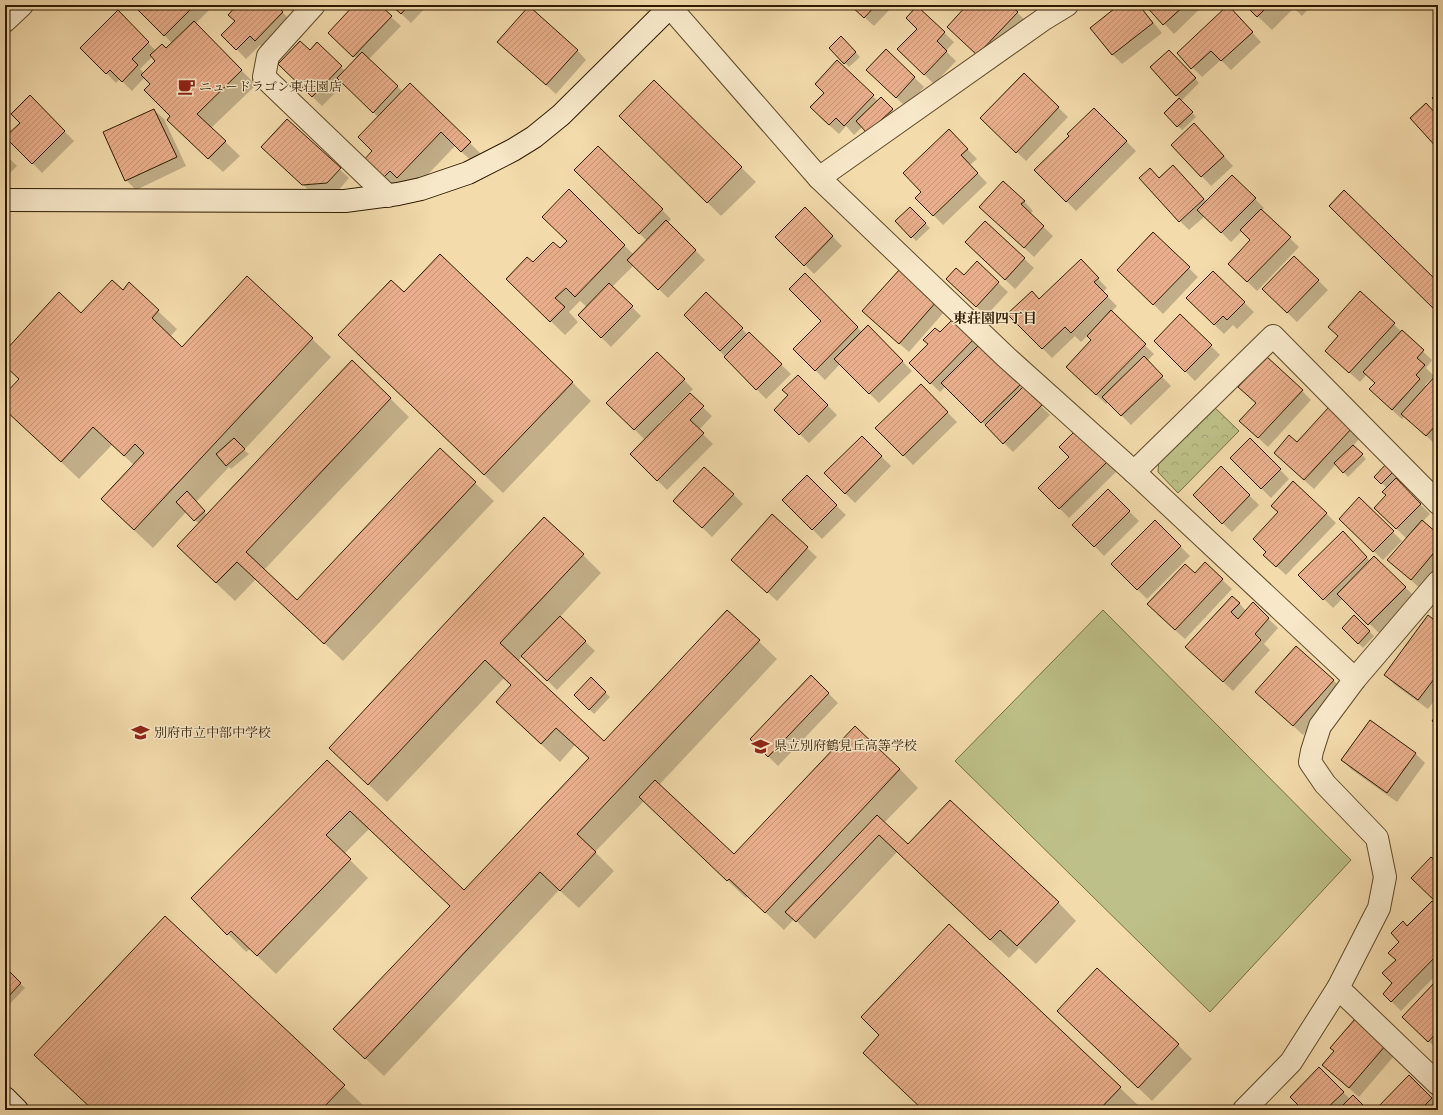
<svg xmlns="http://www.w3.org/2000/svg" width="1443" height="1115" font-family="'Libre Bodoni','Noto Serif JP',serif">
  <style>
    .grass { fill: #bdc088; stroke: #766e44 }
    .park { fill: url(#park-crowns); stroke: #766e44 }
    .shadow { fill: #0003; fill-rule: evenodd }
    .building { fill: url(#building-hatch); stroke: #2e1b00 }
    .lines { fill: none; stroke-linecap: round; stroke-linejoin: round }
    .street-casing { stroke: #5f4b2b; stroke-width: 24 }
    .secondary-casing { stroke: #2e1b00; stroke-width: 24 }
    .street { stroke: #f7e8c9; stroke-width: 22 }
    .secondary { stroke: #f7e8c9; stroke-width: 22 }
    .labels { text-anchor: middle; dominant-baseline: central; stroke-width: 3; stroke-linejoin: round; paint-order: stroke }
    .poi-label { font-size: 13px; fill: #2e1b00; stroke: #f7e8c9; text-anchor: start }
    .neighbourhood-label { font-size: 14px; font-weight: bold; fill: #2e1b00; stroke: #f7e8c9 }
  </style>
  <defs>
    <pattern id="park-crowns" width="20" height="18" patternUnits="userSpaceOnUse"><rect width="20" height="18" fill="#bdc088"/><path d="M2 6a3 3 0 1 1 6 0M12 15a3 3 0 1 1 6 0" fill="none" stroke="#a3a474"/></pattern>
    <pattern id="building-hatch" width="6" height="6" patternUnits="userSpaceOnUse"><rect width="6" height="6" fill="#e9af8c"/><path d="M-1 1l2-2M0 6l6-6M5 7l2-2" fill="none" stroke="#c89677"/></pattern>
  </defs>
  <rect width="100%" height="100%" fill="#f3dbac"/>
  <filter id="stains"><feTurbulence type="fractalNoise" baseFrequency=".005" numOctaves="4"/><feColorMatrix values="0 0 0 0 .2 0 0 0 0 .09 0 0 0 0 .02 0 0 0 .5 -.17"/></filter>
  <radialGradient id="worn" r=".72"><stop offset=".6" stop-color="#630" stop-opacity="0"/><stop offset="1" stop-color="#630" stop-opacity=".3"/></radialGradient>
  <path class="grass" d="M1103,610l248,250 -141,152 -255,-251z"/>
  <path class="park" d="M1211,404l28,27 -61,62 -20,-21 1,-16z"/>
  <g class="shadow">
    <path d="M134,5h72l4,4 -15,15 61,61 -45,43 29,28 -17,16 -41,-38 -31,-50 -7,-6 -12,13 -12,-12 -4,4 -34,-35 36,-36 38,39 10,-2 6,-6zM153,56l4,5 -13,12 -4,-4z"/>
    <path d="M239,5h36l17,17 -27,28 -5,-5 -14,14 -23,-24 13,-13z"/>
    <path d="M285,5h19l-9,9z"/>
    <path d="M355,5h23l23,21 -32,33 34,33 67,51 14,14 -8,8 -21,-19 -43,45 -15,1 -19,-17 -4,-24 4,-34 -34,-33 -22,22 -43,-42 31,-13 7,-8 28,28 12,-12 -19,-17z"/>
    <path d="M392,5h36l-17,18z"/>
    <path d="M471,5h12l-6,6z"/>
    <path d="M640,5h13l-6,7z"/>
    <path d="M851,5h43l-20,21z"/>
    <path d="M969,5h40l18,17 -40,42z"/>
    <path d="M1120,5h19l23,28 -40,31 -9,-9 -21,-27z"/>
    <path d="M1146,5h58l-30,29z"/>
    <path d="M1246,5h66l-10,11 -8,-8 -22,22z"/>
    <path d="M917,7l37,35 -8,9 10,10 -22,23 -26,-25 10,-30z"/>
    <path d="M1237,16l24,26 -30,28 -10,-10 -19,17 -24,-24z"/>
    <path d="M841,37l19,20 -11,10 -19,-19z"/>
    <path d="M577,50l9,10 -30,34 -48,-43z"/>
    <path d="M886,50l38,37 -18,20 -30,-28z"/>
    <path d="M1174,55l25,28 -18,18 15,16 -14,13 -17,-17 15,-14 -29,-32z"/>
    <path d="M837,62l41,39 3,-3 15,16 -23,23 -10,-11 -9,9 -8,-9 -7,8 -19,-17 5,-24z"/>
    <path d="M1024,74l44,43 -42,44 -44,-43z"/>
    <path d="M654,82l102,100 -35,34 -101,-100z"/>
    <path d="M30,97l44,44 -32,32 -35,-36 14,-14z"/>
    <path d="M1094,109l42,42 -60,60 -40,-41 34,-34z"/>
    <path d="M154,110l10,9 22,47 -50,24 -10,-10z"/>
    <path d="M287,120l62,58 -12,14 -24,2 -41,-38z"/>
    <path d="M949,130l28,29 -7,6 17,18 -44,42 -26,-27 6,-6z"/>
    <path d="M1204,134l29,32 -22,20 -38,-41z"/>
    <path d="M598,147l73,72 -3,4 37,37 -37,38 -34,-33 -22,22 29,29 -30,31 -32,-32 8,-8 -7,-6 -11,11 9,10 -13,13 -57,-56 52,-30 8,-8 1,-50 65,64 13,-14 -72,-71z"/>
    <path d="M5,154l12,12 -12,12z"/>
    <path d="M1182,176l25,26 25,-26 32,32 -3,3 38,36 -42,44 -28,-27 23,-24 -10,-9 -11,11 -26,-26 -16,14 -9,-9 -21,-42z"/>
    <path d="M1024,201l9,10 -3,3 23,22 -19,21 -44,-41z"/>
    <path d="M910,208l20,20 -14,13 -19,-20z"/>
    <path d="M805,209l37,37 -28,28 -37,-37z"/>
    <path d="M985,222l49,46 -19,21 -39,-37z"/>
    <path d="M1153,234l45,43 -35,37 -44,-44z"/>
    <path d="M1294,257l34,33 -31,32 -24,-23z"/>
    <path d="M1081,261l26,27 -4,4 14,14 -6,6 43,42 -7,7 24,25 -40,39 -23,-23 -2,2 -30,-28 17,-36 -5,-5 -7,7 -6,-6 -23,22 -43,-44 31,-14z"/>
    <path d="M977,263l31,29 -22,24 -29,-28 7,-12z"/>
    <path d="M900,270l45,41 -36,41 -36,-31z"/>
    <path d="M1213,272l41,40 -17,17 -4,-4 -9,9 -27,-26z"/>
    <path d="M805,275l57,57 6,-5 44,44 -33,32 -39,-39 -15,16 -31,-31 28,-28z"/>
    <path d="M248,278l83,79 -87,93 5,4 -18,15 -2,-2 -33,35 11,13 145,-154 57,56 -145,153 33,31 143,-151 54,51 -151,160 -87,-82 -21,22 -39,-37 3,-40 -12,-13 -34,37 -33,-31 -18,-18 32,-34 -22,-20 -33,34 -74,-70v-13l15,-16 -15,-15v-12l118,-62 6,-7 48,45 -7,8 12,11z"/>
    <path d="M706,293l42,42 1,-2 42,41 -25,25 -81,-84z"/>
    <path d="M1360,293l72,67 -6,8 8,8 -9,9 2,2 11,-8v64l-2,2 -31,-29 -3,3 -22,-20 -4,-16 -9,-9 -7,8 -25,-22 4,-24z"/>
    <path d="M404,294l168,88 19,19 -88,92 -146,-139z"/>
    <path d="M1180,315l40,40 -25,26 -40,-40z"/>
    <path d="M955,318l28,31 67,66 -37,37 -67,-66 -6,6 -30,-29z"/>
    <path d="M657,353l36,36 -34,34 2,2 29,-30 22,21 -13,14 14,14 -46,46 -36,-36 14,-14 -37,-37z"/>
    <path d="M798,376l39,39 -28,28 -34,-33 14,-15z"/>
    <path d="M1302,391l9,9 -43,47 -18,-17z"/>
    <path d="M930,395l27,27 -44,43 -36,-37z"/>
    <path d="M1329,409l31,29 -7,8 13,13 -18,18 -12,-13 -22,25 -30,-27 13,-18z"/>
    <path d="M1076,431l40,41 -47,46 -29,-30 31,-31z"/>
    <path d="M862,437l29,29 -36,37 -30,-30z"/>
    <path d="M1250,439l39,40 -18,19 -40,-40z"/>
    <path d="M1388,463l12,12 -5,4 35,35 -8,8 16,13v34l-17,20 -33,-29 19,-21 -32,-31 12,-13v-7l-12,-11z"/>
    <path d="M1221,468l38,37 -27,27 -29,-27z"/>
    <path d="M807,477l39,38 -24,24 -38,-39z"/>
    <path d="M1108,491l31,30 -35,35 -30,-31z"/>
    <path d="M733,494l10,10 -31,33 -28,-27z"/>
    <path d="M1359,499l43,42 -19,19 -34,-32z"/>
    <path d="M1326,513l10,10 -50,52 -12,-11z"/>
    <path d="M772,516l45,41 -40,44 -35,-32z"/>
    <path d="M1155,521l35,35 -43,43 -35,-35z"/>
    <path d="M1352,542l18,19 35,26 10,10 -36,36 -36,-35 -10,10 -33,-33z"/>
    <path d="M583,555l18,18 -41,44 35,34 -38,39 -34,-34 -5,5 86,82 124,-131 49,47 -118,126 75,71 166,-87 18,19 -34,35 24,23 150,56 18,19 -40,43 -17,-16 -10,10 -112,-106 -82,87 -21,-20 -10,11 -36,-34 -2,2 -102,-97 -49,51 19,19 -35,37 -20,-18 -175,186 -31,-29 98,-141 -82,-77 -25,25 24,24 -92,96 -26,-25 -4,3 -54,-54 135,-137 137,130 125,-132 -14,-14 -15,17 -45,-42 -3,-34 -8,-8 -117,124 -38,-36z"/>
    <path d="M1205,564l27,25 -47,50 -28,-25z"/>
    <path d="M1239,603l7,8 7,-7 25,24 -14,16 6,6 -37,41 -47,-44z"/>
    <path d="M1354,617l20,19 -11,12 -20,-20z"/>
    <path d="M1438,624v72l-10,13 -33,-24 -10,-10z"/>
    <path d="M811,676l27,27 -60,63 -27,-27z"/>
    <path d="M591,679l19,18 -16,17 -19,-19z"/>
    <path d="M1333,680l10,10 -40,45 -47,-43z"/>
    <path d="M1371,721l45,33 9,9 -28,39 -45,-32 -10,-10z"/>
    <path d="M1438,908v65l-37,38 -17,-17 9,-10 7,-42 7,-15z"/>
    <path d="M165,918l197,186 -5,6h-264z"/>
    <path d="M949,926l190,180 -4,4h-211l-44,-75z"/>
    <path d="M8,972l17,16 -20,21v-34z"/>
    <path d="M1438,987v63l-35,-33z"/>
    <path d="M1058,1011l120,34 14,14 -40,42z"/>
    <path d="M1355,1020l39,36 -35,41 -26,-23 2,-23z"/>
    <path d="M1319,1069l31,30 16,11h-62z"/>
    <path d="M1409,1076l29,29v5h-62z"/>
  </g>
  <g class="building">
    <path d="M133,5h62l-31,31z"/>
    <path d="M237,5h39l7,7 -28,29 -5,-5 -14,14 -15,-15 14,-14 -7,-6z"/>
    <path d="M354,5h26l12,11 -39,41 -25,-24z"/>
    <path d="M391,5h18l-8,9z"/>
    <path d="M850,5h26l-12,13z"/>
    <path d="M967,5h43l8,7 -41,43 -30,-28z"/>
    <path d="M1119,5h20l14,18 -41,32 -22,-27z"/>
    <path d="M1145,5h40l-22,20z"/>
    <path d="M1228,5l25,27 -32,29 -10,-10 -20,18 -14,-16z"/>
    <path d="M1245,5h24l-12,12z"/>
    <path d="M529,6l49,44 -32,35 -49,-43z"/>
    <path d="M917,6l28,26 -8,9 10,10 -23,24 -27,-26 20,-20 -11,-11z"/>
    <path d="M118,10l31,32 -17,17 6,6 -16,17 -12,-12 -4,4 -26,-26z"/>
    <path d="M194,21l48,49 -45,44 29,27 -18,18 -41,-39 3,-4 -26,-26 6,-6 -9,-9 14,-14 -5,-6 12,-11 4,4z"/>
    <path d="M841,36l15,16 -12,12 -15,-16z"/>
    <path d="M300,41l10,9 7,-8 25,24 -30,31 -34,-33z"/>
    <path d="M886,49l29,28 -19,21 -30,-28z"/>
    <path d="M1169,50l27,28 -20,18 -26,-29z"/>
    <path d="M362,52l36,34 -25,27 -36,-35z"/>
    <path d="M837,60l37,35 -30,31 -8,-8 -7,7 -19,-18 14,-14 -9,-9z"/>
    <path d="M1024,73l35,34 -43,46 -36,-35z"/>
    <path d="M654,80l88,87 -35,36 -88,-87z"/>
    <path d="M410,83l61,59 -10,10 -20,-20 -44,46 -7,-7 -8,8 -19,-18 9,-10 -14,-14z"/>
    <path d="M1438,92v12l-6,-6z"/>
    <path d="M30,95l35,36 -33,33 -27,-27 15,-14 -9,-9z"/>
    <path d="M881,97l12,12 -26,24 -11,-12z"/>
    <path d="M1179,98l14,14 -16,15 -13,-14z"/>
    <path d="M1426,103l12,13v33l-28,-31z"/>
    <path d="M1094,108l33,33 -61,61 -32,-32 35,-34 -2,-2z"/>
    <path d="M154,109l23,48 -52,24 -22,-49z"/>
    <path d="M287,119l54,49 -14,15 -25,2 -41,-38z"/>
    <path d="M1194,123l30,33 -23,21 -30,-32z"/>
    <path d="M949,129l19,20 -7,6 17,18 -45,43 -18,-18 6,-6 -18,-19z"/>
    <path d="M598,146l65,63 -24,25 -65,-64z"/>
    <path d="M1173,165l31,34 -25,23 -40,-44 11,-10 9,10z"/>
    <path d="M1232,175l24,23 -35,35 -24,-23z"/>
    <path d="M1003,181l22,20 -4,3 23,22 -20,22 -45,-41z"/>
    <path d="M569,189l56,56 -50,52 -9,-9 -11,10 10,9 -15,15 -44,-43 21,-22 6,5 20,-20 7,6 7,-7 -25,-24z"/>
    <path d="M1344,190l94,92v31l-109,-107z"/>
    <path d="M805,207l28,29 -29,30 -29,-29z"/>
    <path d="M910,207l16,16 -15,15 -16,-17z"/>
    <path d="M1261,209l30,28 -44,45 -19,-18 22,-24 -10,-10z"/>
    <path d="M666,220l30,30 -38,40 -31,-30z"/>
    <path d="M985,221l40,37 -20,22 -40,-38z"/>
    <path d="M1153,232l37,35 -37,38 -36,-35z"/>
    <path d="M440,254l133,128 -89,93 -146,-140 53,-55 13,12z"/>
    <path d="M1294,256l25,24 -32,33 -25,-24z"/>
    <path d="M1081,259l18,19 -5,4 14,14 -37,37 -6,-6 -23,22 -35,-35 25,-23 7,8z"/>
    <path d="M977,261l22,21 -23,25 -30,-28 10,-11 8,7z"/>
    <path d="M900,269l37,32 -38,43 -37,-33z"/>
    <path d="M1213,271l32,31 -18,18 -4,-4 -9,9 -28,-27z"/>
    <path d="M805,273l53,54 -43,44 -22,-22 28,-28 -32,-32z"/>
    <path d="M247,276l66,62 -179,192 -33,-31 43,-46 -9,-9 -11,12 -31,-29 -32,35 -56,-52v-16l14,-15 -14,-13v-15l54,-59 22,21 31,-33 11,10 6,-8 30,28 -7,8 30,29z"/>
    <path d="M609,283l24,23 -32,32 -23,-23z"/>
    <path d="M1360,291l35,32 -46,50 -24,-22 13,-15 -10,-9z"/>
    <path d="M706,292l37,36 -23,23 -36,-36z"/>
    <path d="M1111,310l35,34 -50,51 -30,-28 25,-27 -4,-4z"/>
    <path d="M1180,314l32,31 -27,27 -31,-31z"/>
    <path d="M955,317l21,20 -46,47 -21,-21 19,-19 -5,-4 12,-12 5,4z"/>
    <path d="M868,325l35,36 -34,33 -35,-35z"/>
    <path d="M1402,330l22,20 -7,8 8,7 -9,10 4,4 -28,31 -23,-21 6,-6 -12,-11z"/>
    <path d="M749,332l33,32 -26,26 -32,-33z"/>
    <path d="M980,344l41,40 -40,39 -40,-40z"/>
    <path d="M657,352l28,27 -51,51 -28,-27z"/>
    <path d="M1144,356l19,20 -42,40 -19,-19z"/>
    <path d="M1266,356l37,34 -45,48 -19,-17 17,-18 -18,-16z"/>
    <path d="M352,360l39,38 -145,154 51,48 143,-152 36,34 -152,162 -87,-82 -21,21 -39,-37z"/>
    <path d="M798,375l30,30 -29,30 -25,-25 14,-15 -6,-5z"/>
    <path d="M1436,375l2,2v46l-12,13 -25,-22z"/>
    <path d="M921,384l27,28 -45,44 -28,-28z"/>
    <path d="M1023,387l19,18 -39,39 -18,-19z"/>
    <path d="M690,393l14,13 -14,14 14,13 -47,48 -27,-27z"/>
    <path d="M1329,407l23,21 -48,52 -30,-27 15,-18 8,7z"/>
    <path d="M1076,430l31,32 -48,47 -21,-21 31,-31 -10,-10z"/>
    <path d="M862,436l20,20 -37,38 -21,-21z"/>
    <path d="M234,438l11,11 -19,17 -10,-12z"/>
    <path d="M1250,438l31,31 -20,20 -31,-31z"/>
    <path d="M1353,445l10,9 -20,19 -9,-10z"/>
    <path d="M1388,462l8,7 -15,15 -7,-7z"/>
    <path d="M1221,466l29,29 -28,29 -29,-29z"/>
    <path d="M704,467l30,27 -32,34 -29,-27z"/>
    <path d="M807,475l30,30 -25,25 -30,-30z"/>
    <path d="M1396,478l25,26 -25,25 -22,-21 12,-13 -4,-3z"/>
    <path d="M1293,481l34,32 -51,54 -13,-12 3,-3 -13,-13 25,-27 -7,-6z"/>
    <path d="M1108,489l22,22 -36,36 -22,-22z"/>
    <path d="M187,491l18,20 -11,10 -18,-19z"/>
    <path d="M1359,497l35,34 -21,21 -34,-33z"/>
    <path d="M772,514l36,33 -41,46 -36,-33z"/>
    <path d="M544,517l40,37 -84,89 104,98 123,-131 33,30 -183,194 19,18 -36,39 -20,-19 -175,187 -32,-30 117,-123 -100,-95 -24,24 25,24 -94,97 -26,-25 -4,4 -36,-37 136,-138 137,130 125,-132 -33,-30 -15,16 -45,-42 15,-17 -26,-25 -117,125 -39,-37z"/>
    <path d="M1155,520l26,26 -44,44 -26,-26z"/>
    <path d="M1422,520l16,14v14l-27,32 -24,-20z"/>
    <path d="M1343,531l24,26 -44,43 -25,-25z"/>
    <path d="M1374,556l32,31 -38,38 -31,-31z"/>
    <path d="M1205,562l18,17 -48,51 -28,-26 38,-40 10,9z"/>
    <path d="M1232,596l8,7 -9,9 7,7 15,-17 16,16 -14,16 6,6 -38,42 -38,-35z"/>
    <path d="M1354,615l16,16 -12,13 -16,-16z"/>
    <path d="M1428,615l10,8v51l-20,26 -34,-25z"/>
    <path d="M560,616l26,25 -39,40 -26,-25z"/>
    <path d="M1296,646l38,34 -41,46 -38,-34z"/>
    <path d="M811,675l18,18 -61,64 -18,-18z"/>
    <path d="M591,677l15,15 -17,18 -15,-15z"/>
    <path d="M1438,713v12l-6,-4z"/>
    <path d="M1370,720l46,33 -29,40 -46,-33z"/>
    <path d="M855,726l45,43 -135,144 -36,-34 -2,2 -88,-84 16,-17 79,74z"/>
    <path d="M950,800l109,102 -42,44 -17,-16 -10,10 -111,-105 -83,87 -11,-10 92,-97 31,29z"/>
    <path d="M1431,857l7,6v41l-27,-26z"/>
    <path d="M1432,901l6,6v47l-47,48 -8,-8 9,-11 -10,-10 14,-13 -8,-7 11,-11 -8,-9 12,-12 4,5z"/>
    <path d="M165,916l180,169 -24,25h-228l-59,-55z"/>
    <path d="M949,924l172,163 -22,23h-176l-60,-57 16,-18 -18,-18z"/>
    <path d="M1097,968l82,76 -41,44 -81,-77z"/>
    <path d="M8,970l13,13 -16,17v-26z"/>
    <path d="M1435,982l3,4v45l-10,11 -26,-25z"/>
    <path d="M1355,1019l31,26 -37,43 -27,-23 12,-14 -4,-3z"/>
    <path d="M1319,1067l25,25 -19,18h-22l-13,-13z"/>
    <path d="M1409,1075l23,23 -12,12h-45z"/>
    <path d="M1353,1095l15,15h-30z"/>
  </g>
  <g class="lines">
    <defs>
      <g id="street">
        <path d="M314,5l-46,51 -4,21 124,119"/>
        <path d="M670,7l149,171 187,179 128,115 221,207"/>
        <path d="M5,21l17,-16"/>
        <path d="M819,178l225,-159 23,-14"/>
        <path d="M1134,472l139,-136 165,167"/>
        <path d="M1338,988l100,96"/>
        <path d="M1244,1110l47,-48 47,-74 41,-80 6,-31 -8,-39 -52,-54 -15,-22 2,-11 8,-25 35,-47 83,-97"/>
      </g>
      <g id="secondary">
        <path d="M5,200l340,1 53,-7 23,-5 47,-16 45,-23 21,-13 27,-22 111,-110"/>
        <path d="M5,1098l12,12"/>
      </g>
    </defs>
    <use href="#street" class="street-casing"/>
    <use href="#secondary" class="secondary-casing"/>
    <use href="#street" class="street"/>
    <use href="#secondary" class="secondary"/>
  </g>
  <defs>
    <symbol id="cafe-bare" viewBox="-9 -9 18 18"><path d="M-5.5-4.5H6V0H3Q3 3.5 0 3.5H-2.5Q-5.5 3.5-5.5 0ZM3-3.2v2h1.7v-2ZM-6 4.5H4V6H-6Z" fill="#8f2418" stroke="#f7e8c9" stroke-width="2.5" paint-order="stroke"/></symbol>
    <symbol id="school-bare" viewBox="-9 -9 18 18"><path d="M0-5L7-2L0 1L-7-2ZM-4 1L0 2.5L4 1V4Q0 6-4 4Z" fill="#8f2418" stroke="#f7e8c9" stroke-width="2.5" paint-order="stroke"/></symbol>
  </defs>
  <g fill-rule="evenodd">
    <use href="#cafe-bare" x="174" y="74" width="25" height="25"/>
    <use href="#school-bare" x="128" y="720" width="25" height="25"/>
    <use href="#school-bare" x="748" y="734" width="25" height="25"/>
  </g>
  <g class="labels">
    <g class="poi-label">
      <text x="199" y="87">ニュードラゴン東荘園店</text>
      <text x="154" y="733">別府市立中部中学校</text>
      <text x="774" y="746">県立別府鶴見丘高等学校</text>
    </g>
    <g class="neighbourhood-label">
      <text x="995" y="319">東荘園四丁目</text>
    </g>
  </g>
  <rect width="1443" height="1115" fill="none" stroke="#f3dbac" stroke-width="20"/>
  <rect x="6" y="6" width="1431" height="1103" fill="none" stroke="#2e1b00" stroke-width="2"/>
  <rect x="10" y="10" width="1423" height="1095" fill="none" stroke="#2e1b00"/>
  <rect width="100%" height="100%" filter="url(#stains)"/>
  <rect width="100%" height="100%" fill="url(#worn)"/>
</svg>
